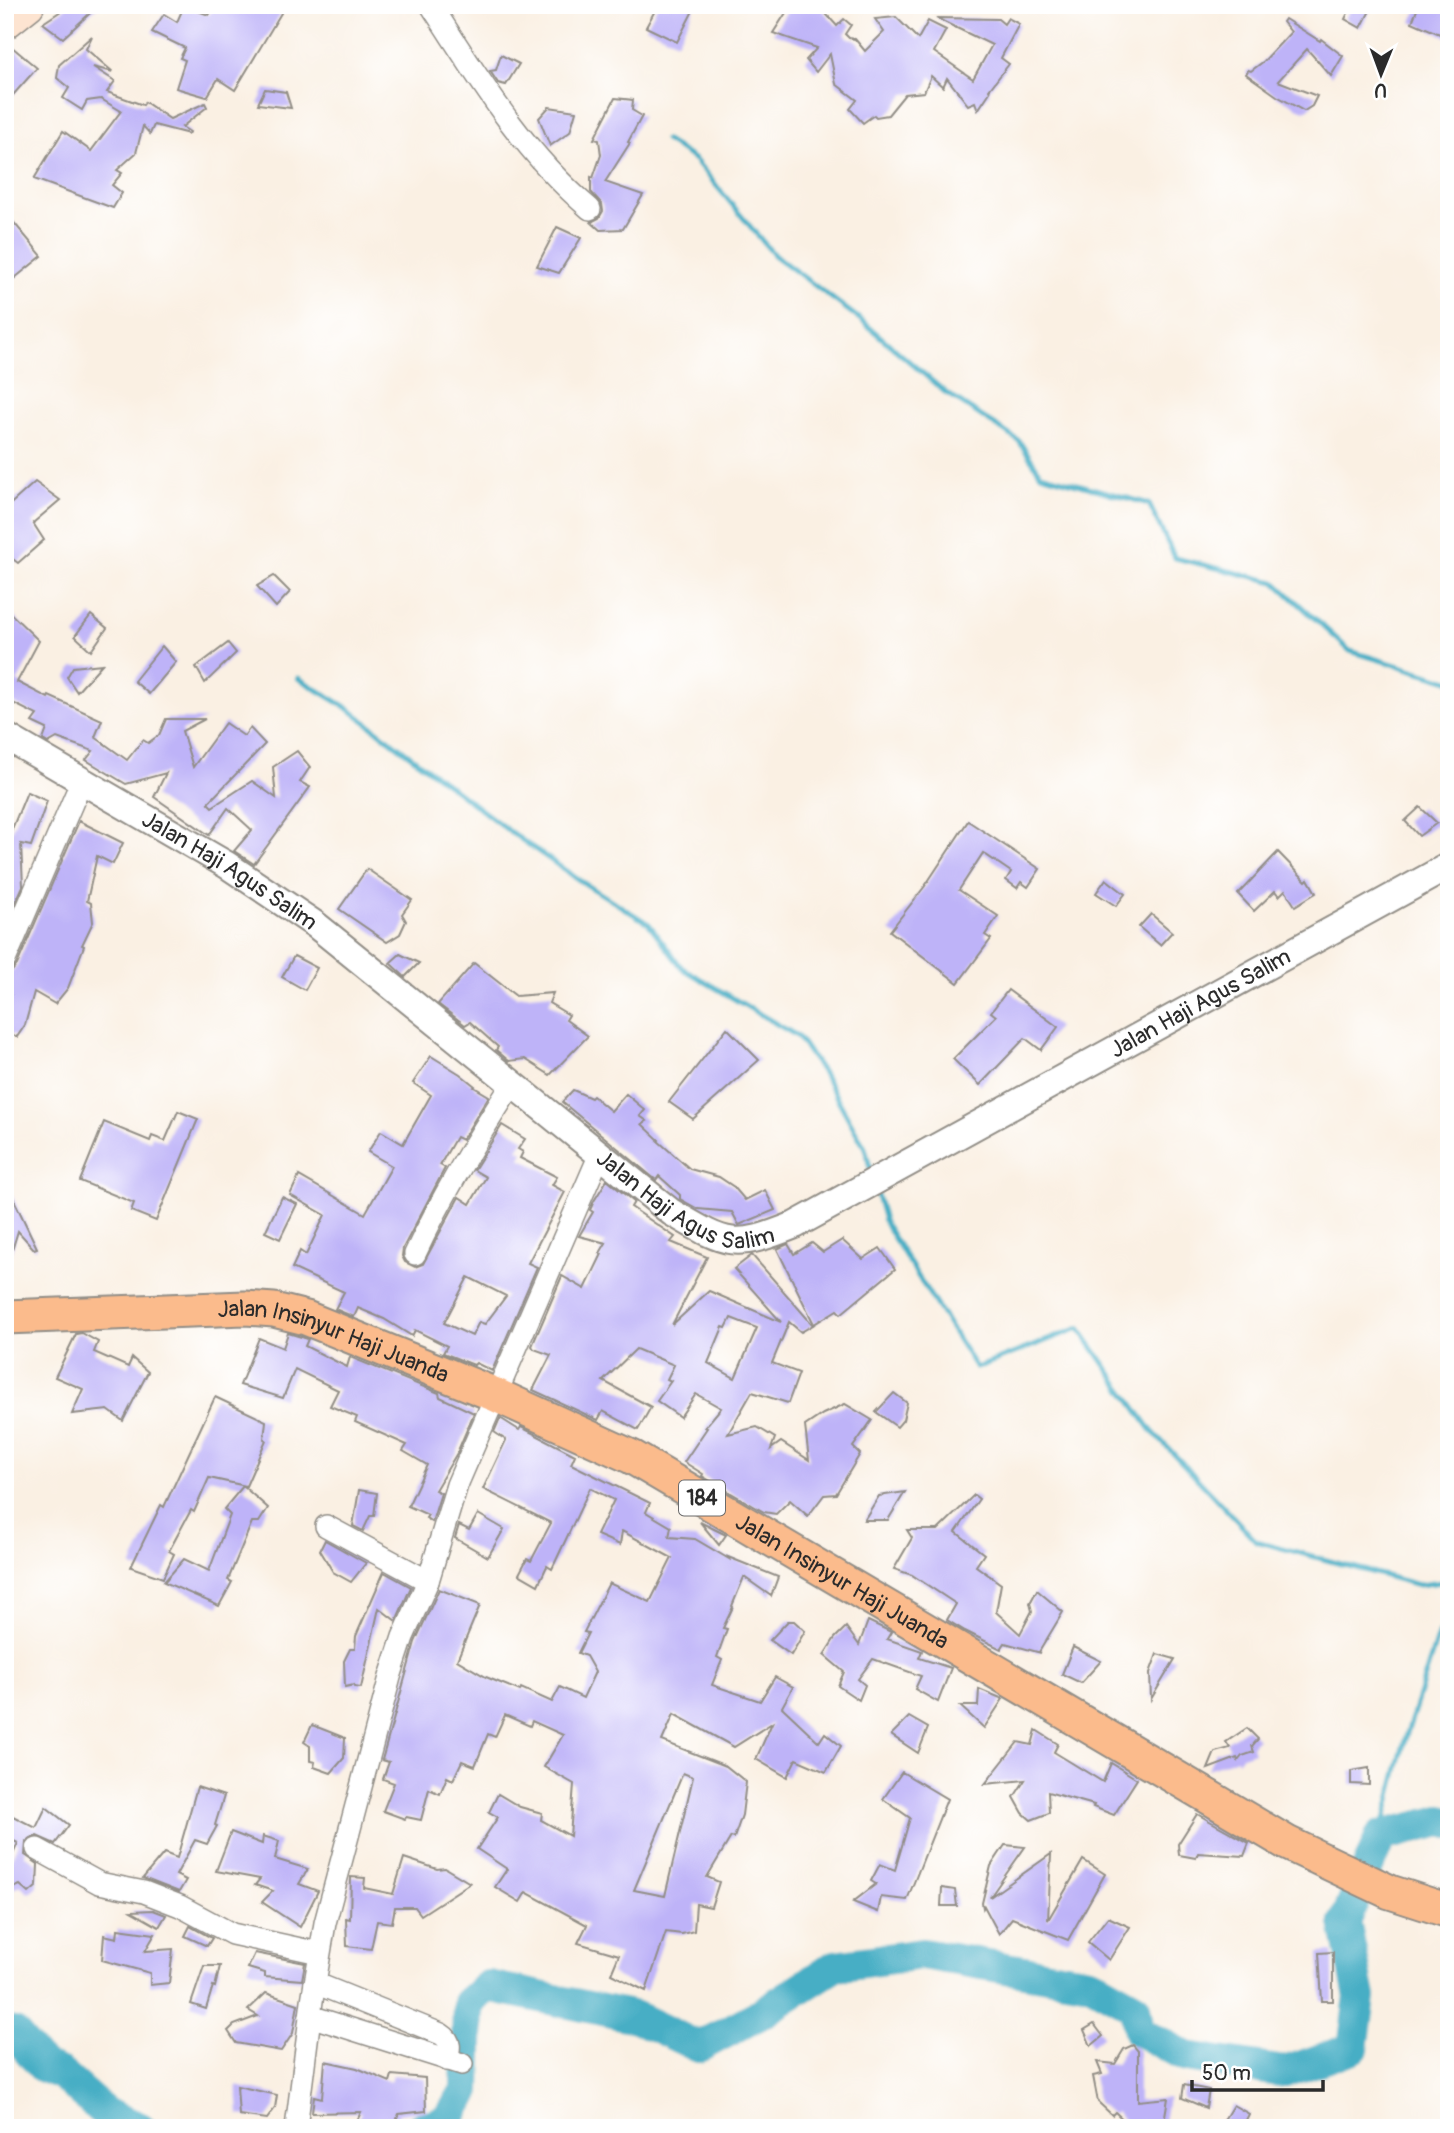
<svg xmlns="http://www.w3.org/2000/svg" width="1454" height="2133" font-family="Pangolin,sans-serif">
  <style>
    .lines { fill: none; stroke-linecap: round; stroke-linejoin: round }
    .stream { stroke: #46aec5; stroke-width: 5 }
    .river { stroke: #46aec5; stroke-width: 32 }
    .building { fill: #beb3f8; fill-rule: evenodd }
    .minor-casing { stroke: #928e87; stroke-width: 24 }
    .tertiary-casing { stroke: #928e87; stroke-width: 30 }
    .secondary-casing { stroke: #928e87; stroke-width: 33 }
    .primary-casing { stroke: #928e87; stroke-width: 37 }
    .minor { stroke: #fff; stroke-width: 21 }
    .tertiary { stroke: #fff; stroke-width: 26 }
    .secondary { stroke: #fde4d1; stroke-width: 30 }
    .primary { stroke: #fbbb8c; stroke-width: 33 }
    .labels { text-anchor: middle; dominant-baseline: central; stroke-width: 7; stroke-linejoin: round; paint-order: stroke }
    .shield { fill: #fff; stroke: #6b6b6b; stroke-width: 2 }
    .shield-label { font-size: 21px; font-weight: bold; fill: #2b2b2b }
    .street-label { font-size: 23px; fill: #2b2b2b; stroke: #fff }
  </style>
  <rect width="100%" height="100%" fill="#fff"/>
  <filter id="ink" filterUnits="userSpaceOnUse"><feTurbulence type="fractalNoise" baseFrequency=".0143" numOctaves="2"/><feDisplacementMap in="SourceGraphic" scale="14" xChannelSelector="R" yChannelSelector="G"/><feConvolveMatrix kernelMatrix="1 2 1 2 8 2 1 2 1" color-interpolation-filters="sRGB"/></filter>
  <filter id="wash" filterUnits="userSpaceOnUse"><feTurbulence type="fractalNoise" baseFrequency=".00686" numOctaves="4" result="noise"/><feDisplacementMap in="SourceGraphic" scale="28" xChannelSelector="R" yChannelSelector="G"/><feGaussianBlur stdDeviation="1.57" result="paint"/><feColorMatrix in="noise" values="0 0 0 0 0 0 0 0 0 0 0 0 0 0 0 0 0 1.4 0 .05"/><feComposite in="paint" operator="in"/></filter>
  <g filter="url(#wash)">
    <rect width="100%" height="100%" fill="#faf0e3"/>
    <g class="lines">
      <g class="stream">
        <path d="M665,140l30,20 79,95 87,65 85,73 73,48 22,33 108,30 26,54 100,24 75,69 99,30"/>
        <path d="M298,678l51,31 160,122 70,49 70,44 33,44 115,68 26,37 42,75 7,27"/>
        <path d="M875,1188l10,36 91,144 103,-40 73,103 104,110 163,44 30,-4"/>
        <path d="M1381,1836l23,-93 34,-108 11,-20"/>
      </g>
      <g class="river">
        <path d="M5,2032l9,1 29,34 18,7 44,39 35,15"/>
        <path d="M421,2128l27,-8 18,-30 2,-87 20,-17 148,31 63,30 63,-34 73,-47 87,-12 168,28 45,25 4,24 48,26 98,15 68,-24 7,-51 -15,-75 36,-86 60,-15 8,2"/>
      </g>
    </g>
    <g id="blocks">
      <g class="building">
        <path d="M70,5h29l-36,33 -20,-15z"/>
        <path d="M216,5l68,3 -49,82 -17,-11 -11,18 -31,-9 9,-28 -5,-2 5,-10 -33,-16 12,-18 13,8 7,-16 25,9z"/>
        <path d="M658,5h38l-19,37 -31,-15z"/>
        <path d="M791,5h27l19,21 7,-7 7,6 -6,9 4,4 6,1 10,12 19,-19 -9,-13 21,-2 22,22 10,-18 18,9 -12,22 39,27 19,-34 -56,-27 62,1 6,5 4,-6 11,6 -18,34 8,6 -20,26 1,2 -12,18 -3,-8 -7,3 -21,-27 -4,9 -12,-11 -7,16 -19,2 -17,21 -12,2 -2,-2 -11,8 -13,-14 7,-9 -21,-16 -6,-30 -14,18 -10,-12 11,-12 -44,-15z"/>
        <path d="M1352,5h21l-12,23 -16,-9z"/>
        <path d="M1419,5h30v33l-37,-16z"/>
        <path d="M1285,19l35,22 1,-2 22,17 -12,20 -24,-27 -29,32 39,15 -5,10 -8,5 -27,-15 -31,-22 2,-4 3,1 13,-10 27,-29 -8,-10z"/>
        <path d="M92,36l-6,13 27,23 -20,-5 22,14 -8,11 36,13 2,-3 25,17 35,-16 2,4 -25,20 8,5 -1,2 -35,-9 -4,9 -7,-8 -7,27 -19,17 5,3 -10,12 10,8 -9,15 -79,-29 29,-48 28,20 30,-40 -20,-12 -14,2 -5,9 -19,-12 6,-10 -12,-10 2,-13z"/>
        <path d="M5,41l32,27 -32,36z"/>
        <path d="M501,55l18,9 -13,21 -8,-2 -8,-12 6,-1z"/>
        <path d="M265,89l21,3 5,16 -33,-4z"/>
        <path d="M615,98l18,2 -1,10 10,6 -14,26 2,1 -25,39 38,13 -20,34 -23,1 -9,-8 8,-4 4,-7 -1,-7 -11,-12v-15l2,1 8,-23 -2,-15 -5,-1z"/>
        <path d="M549,107l27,4 -6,21 -20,14 -11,-28z"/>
        <path d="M5,212l37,44 -37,30z"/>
        <path d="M557,227l24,11 -22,35 -22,-7z"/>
        <path d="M35,482l25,18 -27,23 11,17 -26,23 -13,-10v-44z"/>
        <path d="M274,576l16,16 -14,15 -19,-21z"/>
        <path d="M5,608l34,33 -22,41 31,16 1,-2 53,24 -7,17 32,23 16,-20 5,3 11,-8 7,-16h39l-23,12 11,36 32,-44 19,13 6,-8 15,16 -57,59 4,4 40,-26 24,17 -3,-31 24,-16 13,16 -10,15 10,5 -56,77 -20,-13 18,-21 -24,-22 -19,27 -55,-38 12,-24 -40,11 -40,-24 7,-9 -36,-13 -9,5 -5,-3 4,-11 -15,-7 5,-7 -30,-15 -2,2z"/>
        <path d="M91,615l16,13 -16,23 -16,-15z"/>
        <path d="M228,643l8,10 -31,30 -9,-16z"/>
        <path d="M162,646l14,16 -27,32 -15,-13z"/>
        <path d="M102,664l-25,28 -10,-15 6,-10z"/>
        <path d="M27,792l20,9 -16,45 -10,-2 2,42 -18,40v-80z"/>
        <path d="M1420,807l17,16 -18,13 -14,-15z"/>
        <path d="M79,821l44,22 -10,21 -16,-8 -10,45 4,2 2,19 -11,23 2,1 -16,42 -13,16 -21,-12 -9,33 -8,12 -12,-6v-27l6,-9 -6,-5v-17l7,-2 5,-6z"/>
        <path d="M968,821l72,48 -12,18 -7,-5 -4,6 -11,-8 5,-8 -28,-19 -24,37 39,26 -13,19 6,4 -33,44 -68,-52 35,-45z"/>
        <path d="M1278,852l28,29 2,-2 8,14 -21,13 -10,-16 -6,6 -4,-5 -21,20 -16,-17z"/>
        <path d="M367,869l45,31 -10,14 4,7 -6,13 -13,8 -48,-33z"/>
        <path d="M1106,879l19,15 -9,12 -20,-13z"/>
        <path d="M1151,914l21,18 -12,13 -21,-18z"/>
        <path d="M400,954l19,9 -14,14 -15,-14z"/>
        <path d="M294,956l23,12 -12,22 -23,-13z"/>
        <path d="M474,963l42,33 37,-3 -4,10 20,12 -3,5 22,16 -38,39 -25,-16 -16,2 -13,-11 2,-3 -28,-25 -5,3 -27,-21z"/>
        <path d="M1008,990l50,37 -17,23 -16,-12 -45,47 -27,-26 43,-43 -5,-4z"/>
        <path d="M727,1028l32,32 -66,59 -24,-17z"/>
        <path d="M431,1056l29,18 15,12 -1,1 15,9 -27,44 -6,-3 -16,28 5,3 -42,80 -1,8 3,6 10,5 8,-3 36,-67 11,7 16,-27 -12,-7 28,-45 23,14 -7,10 5,3 -3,6 37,19 -5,8 13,7 -37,71 9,4 -45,104 -16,-8 -2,2 -31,-12 4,-7 -32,-16 -3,6 -28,-17 -26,-11 -4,9 -19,-8 9,-17 -52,-24 8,-17 6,4 19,-40 -35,-20 9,-19 66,38 27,-48 -24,-14 13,-21 22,13 28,-49 -18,-12zM468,1277l38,19 -21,28 -6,-2 -7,14 -28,-13z"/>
        <path d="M573,1090l18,8 2,-2 18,15 15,-17 19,16 -5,6 7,5 -5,3 17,16 -1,1 32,28 29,8 15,10 11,13 20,-10 10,20 -36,15 -7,-13 -34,-3 -18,-10v-4l-21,-19 -3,4 -94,-78z"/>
        <path d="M178,1111l20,8 -42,102 -25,-10 3,-8 -54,-22 24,-59 46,19 2,-5 13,5z"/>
        <path d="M607,1180l27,22 -3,5 44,30 -4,5 36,15 -35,68 37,-34 72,31 -47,-53 18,-14 61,70 -12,7 -12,-10 -17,41 27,10 -11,30 -36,-11 -24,42 29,-7 18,11 -4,11 10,-7 28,18 -4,-34 18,-12 22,-10 27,16 -19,27 7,7 -24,40 -12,1 -16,21 -18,-16 -14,14 -12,-2 -62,-36 1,-2 -19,-12 23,-34 -2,-1 16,-19 -25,-14 -16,23 -23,-16 14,-20 -4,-2 7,-14 -38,-16 -33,32 48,26 -13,23 -35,-19 -5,9 -65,-30 18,-35 -17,-6 -2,-3 30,-70 23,13 17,-35 -2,-1 6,-10 -27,-7 14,-24 -3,-2 4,-9zM731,1318l26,10 -22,50 -27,-15 15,-36 3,1z"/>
        <path d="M5,1181l32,67 -3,1 -16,-18 -9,29h-4z"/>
        <path d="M282,1197l15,7 -17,35 -15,-7z"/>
        <path d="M842,1240l21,19 17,-11 15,21 -54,45 -4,-4 -23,14 -37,-75 11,-5 6,10 18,-11 11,9z"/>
        <path d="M82,1333l16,9 -4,10 34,15 4,-9 16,14 -25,49 -15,-11 -36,4 11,-25 -28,-12 21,-43z"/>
        <path d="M288,1333l20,6 -3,7 42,21 3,-10 89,36 1,4 34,16 -17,40 -22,37 6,3 -9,29 -6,-4 2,-3 -20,-9 19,-41 -24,-14 4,-6 -52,-23 2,-5 -27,-11 8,-16 -43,-21 -12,29 -43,-13 19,-47 24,10z"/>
        <path d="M894,1393l13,10 -4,17 -6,7 -21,-15z"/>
        <path d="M215,1397l51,24 -2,18 2,1 -20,46 -37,-8 -15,34 -3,-2 -22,41 5,3 -11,24 -32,-11 30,-62 3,2z"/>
        <path d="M500,1418l19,12 2,-3 54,28 -4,9 79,39 -4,9 25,15 -2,10 26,2 34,20 -1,-2 50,20 -7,19 -27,-19 -12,29 1,1 -10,21 4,1 -10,28 5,3 -10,25 48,16 15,-24 18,10 -11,20 37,35 6,-9 16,13 -15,26 -30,-13 -9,18 -31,-18 16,-36 -38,24 -60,-33 -12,27 64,25 20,16 -4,33 -8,23 -3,-1 -24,40 12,5 -8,25 -15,-3 -2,27 -12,3 -16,-2 -20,59 -35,-17 8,-19 -41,-12 9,-18 -61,-33 -6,10 -25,-15 12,-18 -30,-20 21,-32 -9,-5 9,-18 22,13 22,6 -1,7 29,16 4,-52 -30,-17 19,-32 -31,-14 -2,5 -25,-11 -10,22 -7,-3 -13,32 -13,-5 -9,19 -6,-3 -7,17 -11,-5 -8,31 -15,-3 -1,2 -22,-8 11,-28 -11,-4 6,-17 -7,-2 33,-118 24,-53 41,16 -23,55 29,17 34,14 1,-3 31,14 8,-15 23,11 12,-26 -9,-16 -8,-3 10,-20 -4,-1 25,-49 41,19 22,-44 -50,-27 -2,14 -23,-10 17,-35 -24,-12 -38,81 -5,-3 -9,19 -19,-11 8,-15 4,2 20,-38 -68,-34 23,-49 -12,-8zM683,1773l10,4 -28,119 -31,-6z"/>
        <path d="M243,1486l25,22 -9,14h-7l-24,58 4,2 -13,24 -55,-24 20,-23 25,12 21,-56 -6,-6z"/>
        <path d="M359,1490l18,3 -3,23h-4l-7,15 -10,-5z"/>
        <path d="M905,1492l-17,28h-24l15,-24z"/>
        <path d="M974,1495l5,4 -23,33 28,22 -8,12 25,18 -5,28 24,22 12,-23 -2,-8 7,-13 26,22 -24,40 2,1 -36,-10 -4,6 -36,-18 -18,-11 9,-16 -44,-29 -18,-6 18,-31 -5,-8h31z"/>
        <path d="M478,1514l26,15 -16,28 -33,-19 4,-13 10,5z"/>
        <path d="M700,1522l26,13 -7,10z"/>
        <path d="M325,1540l41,23 -15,19 -18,-10 -13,-22z"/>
        <path d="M384,1572l27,15 -15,34 -17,-13 -18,80 -7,-1v-2l-9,2 -1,-26 6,-12h5l1,-13z"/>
        <path d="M788,1621h6l11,10 -14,24 -21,-15z"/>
        <path d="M868,1621l23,11 -4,7 35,12 -3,7 32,10 -13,34 -23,-13 6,-13 -48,-17 -15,20 7,6 -6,15 -21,-14 6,-14 -20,-17 11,-17 11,-11 13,18z"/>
        <path d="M1073,1647l28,14 -20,22 -19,-9z"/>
        <path d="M1157,1654l18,5 -24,40 -1,-26z"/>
        <path d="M979,1689l24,10 -19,29 -24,-22h18z"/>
        <path d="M909,1717l19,11 -10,25 -27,-18z"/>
        <path d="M312,1725l33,13 -1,20 -13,15 -17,-6 1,-5 -5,-1v-15l-6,-4z"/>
        <path d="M1247,1728l11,11 -6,7 2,6 -12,4 -4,5 -1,-3 -29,11 7,-17 15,-4 -4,-6z"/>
        <path d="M1036,1730l22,14 -4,8 49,30 8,-19 26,16 -23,36 -21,-8 1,-2 -46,-13 1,21 -18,7 -8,-7 -9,-16 11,-17 -40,4 33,-42 14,3z"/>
        <path d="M1369,1768v17l-18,-1v-13z"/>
        <path d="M902,1772l45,27 -40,101 -26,-3 -3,15 -25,-10 23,-18 -5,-3 9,-17 15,6 15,-52 -27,-19z"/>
        <path d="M197,1787l27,9 -9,29 2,1 -10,18 -12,-4 -19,35 10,5 -7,12 -36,-14 21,-25 13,5z"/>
        <path d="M46,1807l23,18 -14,19 -18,-8 -6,2 -5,4 -1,13 13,9 -1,22 -8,7 -9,-8 -15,7v-20l13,-29 -13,-6v-25l31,16z"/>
        <path d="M1197,1814l52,29 -5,13 -46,-3 -2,5 -17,-3 -1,-11z"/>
        <path d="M231,1832l31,12 1,-8 16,5 -4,18 33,10 -9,15 19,7 -18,36 -38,-25 11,-11 -18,-6 5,-6 -44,-8z"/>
        <path d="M1005,1845l20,2 -35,50 61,-43 -3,66 35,-60 22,14 -37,66 -56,-22 -13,16 -15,-28 -1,2 -1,-5 9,-37z"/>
        <path d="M404,1858l33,11 8,-1 25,15 -49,32 -6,-8h-20l-3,16 -15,-2 -6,28 -24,-3 -1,-28 4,1 1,-42 14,1 -1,10 29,6z"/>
        <path d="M942,1888l13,2 2,16h-16z"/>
        <path d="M153,1910l13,5 -7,12 -28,-16z"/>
        <path d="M1108,1917l22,10 -21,33 -21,-18z"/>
        <path d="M190,1926l22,12 -5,8 -22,-10z"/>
        <path d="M118,1929l37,5 -10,17 28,-2 -4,34 -19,2v-12l-48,-13 2,-25 13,3z"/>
        <path d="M1333,1952v49h-11l-3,-48z"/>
        <path d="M255,1953l50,10 -3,17 -37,-3v-4l-17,-5z"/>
        <path d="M204,1966h16l-5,21 -2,-1 -7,23 -15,-5z"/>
        <path d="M266,1993l32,11 -5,29 -12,18 -45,-8 -8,-12 6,-6 24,-9 -10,-6z"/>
        <path d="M1094,2024l9,12 -12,10 -7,-16z"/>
        <path d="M1133,2045l5,6v50l30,-3 -5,30h-31l-17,-16 -3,3 -14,-13 -5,-26 9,-2 -5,-12 18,2 9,-15z"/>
        <path d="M325,2061l32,7 33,14 2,-7 33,3 1,33 -27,3 -6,14h-31l-6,-5 5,-11 -49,1 2,-17 8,2z"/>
        <path d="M1184,2085l25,5 -3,18 -24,-10z"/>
        <path d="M237,2086l40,9 -2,13 -8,11 -28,-4z"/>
        <path d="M1233,2105l16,9 -7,14h-23z"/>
      </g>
    </g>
  </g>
  <g filter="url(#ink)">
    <use href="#blocks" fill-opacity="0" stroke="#928e87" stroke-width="2"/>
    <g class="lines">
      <defs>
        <g id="minor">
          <path d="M431,5c47,73 92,147 159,204"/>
          <path d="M5,960l77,-180"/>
          <path d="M415,1254c28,-60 62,-116 98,-171"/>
          <path d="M326,1526l102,55"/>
          <path d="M37,1849l62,34 45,9 36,14 52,28 87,19"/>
          <path d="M315,1983l126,51c11,7 9,15 6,26"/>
          <path d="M310,2016l152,48"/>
          <path d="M296,2128l16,-127 13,-78 65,-246 13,-40 25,-56 29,-96 143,-331"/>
        </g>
        <g id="tertiary">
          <path id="s1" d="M5,736l222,129 89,60 355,287c56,33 62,38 124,13l654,-359"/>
        </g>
        <path id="secondary" d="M5,24l24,-19"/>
        <g id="primary">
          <path id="s2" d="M5,1317l240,-9 29,2 32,8 190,77 136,62 655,386 103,49 59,19"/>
        </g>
      </defs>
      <use href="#minor" class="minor-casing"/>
      <use href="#tertiary" class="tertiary-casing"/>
      <use href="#secondary" class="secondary-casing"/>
      <use href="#primary" class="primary-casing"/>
      <use href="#minor" class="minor"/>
      <use href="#tertiary" class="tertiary"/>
      <use href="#secondary" class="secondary"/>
      <use href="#primary" class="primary"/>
    </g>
  </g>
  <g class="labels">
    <rect class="shield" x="679" y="1480.5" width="46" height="35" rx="5"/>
    <g class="shield-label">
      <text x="702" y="1498">184</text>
    </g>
    <g class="street-label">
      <text stroke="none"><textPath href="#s1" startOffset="262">Jalan Haji Agus Salim</textPath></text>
      <text stroke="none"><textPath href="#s1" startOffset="1416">Jalan Haji Agus Salim</textPath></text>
      <text stroke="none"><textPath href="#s1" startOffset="830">Jalan Haji Agus Salim</textPath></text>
      <text stroke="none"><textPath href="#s2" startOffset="334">Jalan Insinyur Haji Juanda</textPath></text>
      <text stroke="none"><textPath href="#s2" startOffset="901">Jalan Insinyur Haji Juanda</textPath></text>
    </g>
  </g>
  <rect width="1454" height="2133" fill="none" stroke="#fff" stroke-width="28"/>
  <g transform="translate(1381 74) rotate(181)" stroke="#ffffff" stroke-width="5" paint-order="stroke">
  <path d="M0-5L12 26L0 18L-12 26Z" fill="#2b2b2b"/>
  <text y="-10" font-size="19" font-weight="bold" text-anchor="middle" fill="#2b2b2b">U</text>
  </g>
  <path d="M1192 2080v10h131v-10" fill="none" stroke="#2b2b2b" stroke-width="3.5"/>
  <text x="1202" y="2080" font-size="21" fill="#2b2b2b" stroke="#ffffff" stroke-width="5" paint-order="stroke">50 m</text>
</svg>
